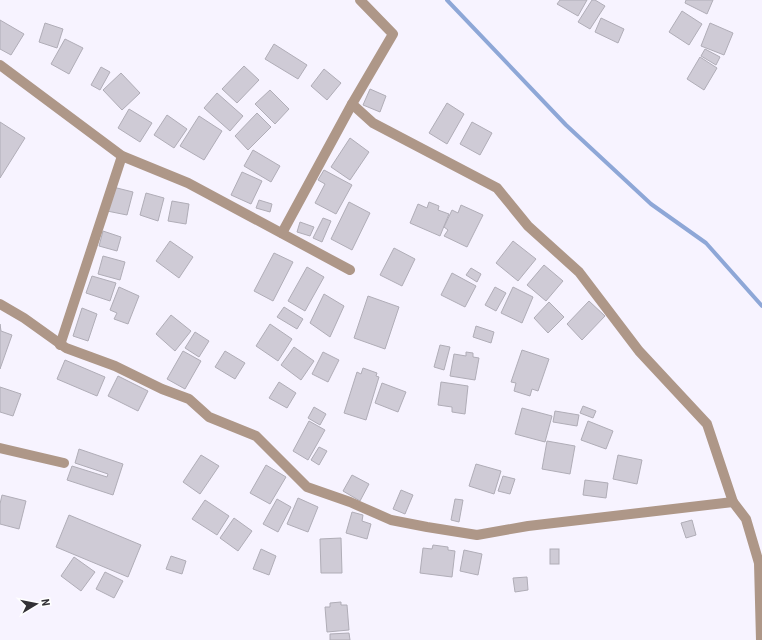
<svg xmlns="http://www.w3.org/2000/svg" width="762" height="640" font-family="'Roboto Condensed',sans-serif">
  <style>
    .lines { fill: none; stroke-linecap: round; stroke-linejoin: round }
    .stream { stroke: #8ea7d7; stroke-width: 4 }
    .building { fill: #cfcbd6; stroke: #b0adb7 }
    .minor { stroke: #ae9788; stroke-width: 10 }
  </style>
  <rect width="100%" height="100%" fill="#f7f3ff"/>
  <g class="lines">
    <path class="stream" d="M447,0l119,125 85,79 55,39 56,63"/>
  </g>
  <g class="building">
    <path d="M560,0h27l-9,16 -21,-12z"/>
    <path d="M592,0h3l10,6 -15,23 -12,-7z"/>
    <path d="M686,0h27l-6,14 -22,-11z"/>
    <path d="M682,11l20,13 -13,21 -20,-13z"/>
    <path d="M601,18l23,11 -6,14 -23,-11z"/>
    <path d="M0,20l24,14 -13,21 -11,-6z"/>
    <path d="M45,23l18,6 -6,19 -18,-6z"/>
    <path d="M710,23l23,10 -9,22 -23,-9z"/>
    <path d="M65,39l18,9 -14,26 -18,-10z"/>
    <path d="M274,44l33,21 -9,14 -33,-20z"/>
    <path d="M705,49l15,8 -4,8 -15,-9z"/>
    <path d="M700,57l17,11 -13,22 -17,-11z"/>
    <path d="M244,66l15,14 -22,23 -15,-14z"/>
    <path d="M101,67l9,5 -10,18 -9,-5z"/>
    <path d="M324,69l17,14 -14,17 -16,-14z"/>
    <path d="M121,73l19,20 -18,17 -19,-20z"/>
    <path d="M370,89l16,7 -6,16 -17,-7z"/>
    <path d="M270,90l19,19 -14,15 -20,-20z"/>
    <path d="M217,93l26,23 -13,15 -26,-23z"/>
    <path d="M447,103l17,11 -17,30 -18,-11z"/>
    <path d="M129,109l23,14 -12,19 -22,-14z"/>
    <path d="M257,113l14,14 -23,23 -13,-14z"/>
    <path d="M167,115l20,14 -13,19 -20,-13z"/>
    <path d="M199,116l23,15 -18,29 -24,-14z"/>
    <path d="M0,122l25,16 -25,40z"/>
    <path d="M472,122l20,11 -12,22 -20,-11z"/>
    <path d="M350,138l19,14 -19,28 -19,-13z"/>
    <path d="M253,150l27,16 -9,16 -27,-16z"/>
    <path d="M324,170l28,15 -16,29 -21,-11 10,-19 -7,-4z"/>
    <path d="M242,172l20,9 -11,23 -20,-9z"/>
    <path d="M113,187l20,5 -6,23 -20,-4z"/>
    <path d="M146,193l18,5 -6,23 -18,-6z"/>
    <path d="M259,200l13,4 -2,8 -14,-4z"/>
    <path d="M172,201l17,3 -3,20 -18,-3z"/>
    <path d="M349,202l21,11 -18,37 -21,-11z"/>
    <path d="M429,202l10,4 -1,4 11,4 -9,22 -30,-13 8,-19 9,4z"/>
    <path d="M461,205l22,10 -16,32 -23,-11 4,-6 -4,-3 8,-17 6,3z"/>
    <path d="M323,218l8,3 -9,21 -9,-4z"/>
    <path d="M300,222l14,5 -4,9 -13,-4z"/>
    <path d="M103,231l18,6 -4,14 -18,-5z"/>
    <path d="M170,241l23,16 -14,21 -23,-17z"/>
    <path d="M513,241l23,18 -18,22 -22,-18z"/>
    <path d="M394,248l21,11 -13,27 -22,-11z"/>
    <path d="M274,253l19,9 -20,39 -19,-10z"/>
    <path d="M103,256l22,6 -5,18 -22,-6z"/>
    <path d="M544,265l19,16 -17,20 -19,-16z"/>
    <path d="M307,267l17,10 -19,34 -17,-10z"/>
    <path d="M471,268l10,6 -4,8 -11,-7z"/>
    <path d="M452,273l24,13 -11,21 -24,-12z"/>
    <path d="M92,276l24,7 -6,18 -24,-8z"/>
    <path d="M119,287l20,9 -11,28 -14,-5 3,-6 -7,-3z"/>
    <path d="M495,287l11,6 -10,18 -11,-6z"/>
    <path d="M513,287l20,10 -11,26 -21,-10z"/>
    <path d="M324,294l20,12 -14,31 -20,-14z"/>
    <path d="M368,296l31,11 -14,42 -31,-11z"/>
    <path d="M589,301l16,15 -23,24 -15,-16z"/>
    <path d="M549,302l15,15 -16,16 -14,-15z"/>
    <path d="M284,307l19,12 -6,10 -20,-12z"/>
    <path d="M82,308l15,6 -9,27 -15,-5z"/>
    <path d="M171,315l20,16 -16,20 -19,-17z"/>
    <path d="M0,324l1,7 11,4 -12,34z"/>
    <path d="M270,324l22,15 -14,22 -22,-15z"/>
    <path d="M476,326l18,6 -3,11 -18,-6z"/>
    <path d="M195,332l14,9 -10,16 -14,-9z"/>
    <path d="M440,345l10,2 -6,23 -10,-3z"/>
    <path d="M294,347l20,14 -13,19 -20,-15z"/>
    <path d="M522,350l27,9 -11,32 -6,-2 -2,7 -16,-5 2,-8 -5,-1z"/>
    <path d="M183,351l18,10 -16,28 -18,-10z"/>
    <path d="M225,351l20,12 -10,16 -20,-12z"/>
    <path d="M323,352l16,8 -11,22 -16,-8z"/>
    <path d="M466,352l7,1v4l6,1 -4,22 -25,-4 4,-22 12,2z"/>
    <path d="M65,360l40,17 -8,19 -40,-17z"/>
    <path d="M363,368l14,5 -1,3 3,1 -13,43 -22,-7 13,-41 4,2z"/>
    <path d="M118,376l30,15 -10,20 -30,-15z"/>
    <path d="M279,382l17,11 -9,15 -18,-10z"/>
    <path d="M441,382l27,4 -3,28 -13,-2v-5l-14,-2z"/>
    <path d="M382,383l24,9 -8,20 -23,-9z"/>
    <path d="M0,387l21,7 -8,22 -13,-4z"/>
    <path d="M583,406l13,5 -3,7 -13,-5z"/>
    <path d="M314,407l12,7 -6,11 -12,-7z"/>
    <path d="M522,408l30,8 -7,26 -30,-8z"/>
    <path d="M555,411l24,4 -2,11 -24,-4z"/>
    <path d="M309,421l16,9 -17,30 -15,-9z"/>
    <path d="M588,421l25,10 -7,18 -25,-9z"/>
    <path d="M547,441l28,5 -5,28 -28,-5z"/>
    <path d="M319,447l8,4 -8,14 -8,-5z"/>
    <path d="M79,449l44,15 -10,31 -46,-15 5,-14 35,11 1,-3 -33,-11z"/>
    <path d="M201,455l18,11 -19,28 -17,-12z"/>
    <path d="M618,455l24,5 -5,24 -24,-5z"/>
    <path d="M476,464l25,7 -7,23 -25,-8z"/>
    <path d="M266,465l20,12 -16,27 -20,-11z"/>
    <path d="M352,475l17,9 -9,17 -17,-10z"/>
    <path d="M503,476l12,3 -5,15 -12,-3z"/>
    <path d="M585,480l23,3 -2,15 -23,-3z"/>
    <path d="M401,490l12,5 -8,19 -12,-5z"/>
    <path d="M2,495l24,6 -7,28 -19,-5v-20z"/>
    <path d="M298,498l20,9 -10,25 -21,-8z"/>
    <path d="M277,499l14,8 -13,25 -15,-8z"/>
    <path d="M455,499l8,1 -4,22 -8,-2z"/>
    <path d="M205,500l24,16 -12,19 -25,-16z"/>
    <path d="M352,512l11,3 -1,6 9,3 -4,15 -21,-6z"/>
    <path d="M69,515l72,30 -13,32 -72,-30z"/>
    <path d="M234,518l18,13 -14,20 -18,-13z"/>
    <path d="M692,520l4,15 -10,3 -5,-15z"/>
    <path d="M341,538l1,35h-21l-1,-34z"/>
    <path d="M433,545l15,2v3l7,1 -3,26 -32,-4 3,-25 9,1z"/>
    <path d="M261,549l15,7 -7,19 -16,-6z"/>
    <rect x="550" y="549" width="9" height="15"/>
    <path d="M464,550l18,4 -4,21 -18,-4z"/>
    <path d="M171,556l15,5 -4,13 -16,-5z"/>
    <path d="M74,557l21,15 -14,19 -20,-15z"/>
    <path d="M105,572l18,9 -9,17 -18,-9z"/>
    <path d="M527,577l1,13 -13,2 -2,-14z"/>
    <path d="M341,602v3h6l2,25 -22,2 -2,-25h5v-4z"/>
    <path d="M349,633l1,7h-20v-6z"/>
  </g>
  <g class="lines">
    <g class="minor">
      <path d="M360,0l33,34 -41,70 21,19 124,65 31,38 51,46 60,79 68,73 26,78 13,17 13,44 2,77"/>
      <path d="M0,65l122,91 66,27 162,87"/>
      <path d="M282,233l70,-129"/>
      <path d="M0,304l24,14 42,30 49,18 47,23 27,10 20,18 47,19 51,51 43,15 41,18 36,7 50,8 51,-9 205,-24"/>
      <path d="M60,345l62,-189"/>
      <path d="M0,448l64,15"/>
    </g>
  </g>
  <g transform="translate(36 604) rotate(80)" stroke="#ffffff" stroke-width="3" paint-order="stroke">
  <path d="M0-3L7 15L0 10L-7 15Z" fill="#333136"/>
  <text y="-6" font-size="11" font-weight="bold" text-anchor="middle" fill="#333136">N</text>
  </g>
</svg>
